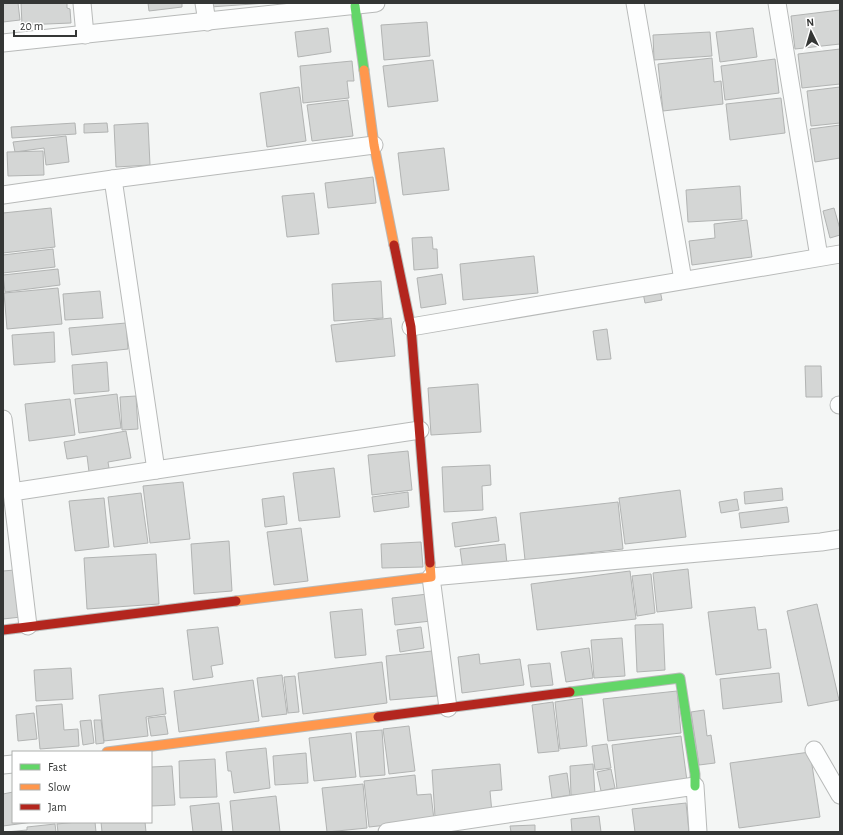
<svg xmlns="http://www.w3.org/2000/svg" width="843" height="835" font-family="'Alegreya Sans',sans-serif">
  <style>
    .building { fill: #d4d6d5; stroke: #b2b4b3 }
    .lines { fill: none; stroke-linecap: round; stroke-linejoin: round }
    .street-casing { stroke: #b8bab9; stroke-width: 19 }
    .fast-casing { stroke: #b8bab9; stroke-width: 11 }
    .slow-casing { stroke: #b8bab9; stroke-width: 11 }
    .jam-casing { stroke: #b8bab9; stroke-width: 11 }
    .street { stroke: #fdfefe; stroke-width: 17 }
    .fast { stroke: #63d668; stroke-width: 9 }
    .slow { stroke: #ff974d; stroke-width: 9 }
    .jam { stroke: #b3261e; stroke-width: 9 }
  </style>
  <rect width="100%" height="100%" fill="#f4f6f5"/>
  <g class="building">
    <path d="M3,3h15l2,17 -17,2z"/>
    <path d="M21,3h46v5l3,1 1,14 -49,2z"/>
    <path d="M148,3h34v4l-33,4z"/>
    <path d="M210,3h57l-57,4z"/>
    <path d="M840,10v34l-45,5 -4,-33z"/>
    <path d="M427,22l3,34 -46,4 -3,-35z"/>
    <path d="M328,28l3,24 -33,5 -3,-25z"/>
    <path d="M753,28l4,29 -37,5 -4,-30z"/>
    <path d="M710,32l2,24 -58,4 -1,-25z"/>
    <path d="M840,49v35l-38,4 -4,-34z"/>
    <path d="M712,58l2,24 7,-1 2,23 -60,7 -5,-47z"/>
    <path d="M775,59l4,34 -54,7 -4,-34z"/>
    <path d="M433,60l5,41 -50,6 -5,-41z"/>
    <path d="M352,61l2,20h-7l2,17 -46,5 -3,-37z"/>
    <path d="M299,87l7,54 -39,6 -7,-54z"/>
    <path d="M840,87v36l-29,3 -4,-35z"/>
    <path d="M781,98l4,35 -55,7 -4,-36z"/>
    <path d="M348,100l5,36 -41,5 -5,-36z"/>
    <path d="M75,123l1,11 -64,4 -1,-11z"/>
    <path d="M107,123l1,9 -24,1v-9z"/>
    <path d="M148,123l2,42 -34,2 -2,-42z"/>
    <path d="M840,125v33l-25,4 -5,-33z"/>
    <path d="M66,136l3,26 -23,3 -2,-17 -29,4 -2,-10z"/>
    <path d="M444,148l5,42 -46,5 -5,-42z"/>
    <path d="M43,151l1,24 -36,1 -1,-24z"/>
    <path d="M373,177l3,26 -48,5 -3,-25z"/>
    <path d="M740,186l2,33 -54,3 -2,-32z"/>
    <path d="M314,193l5,41 -32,3 -5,-41z"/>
    <path d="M51,208l4,39 -52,6v-40z"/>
    <path d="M834,208l6,21v6l-10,3 -7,-27z"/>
    <path d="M747,220l5,37 -60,8 -3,-24 26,-3 -1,-14z"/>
    <path d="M432,237l1,12h4l1,19 -24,2 -2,-32z"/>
    <path d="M53,249l2,18 -52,6v-18z"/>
    <path d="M534,256l4,37 -75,7 -3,-36z"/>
    <path d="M58,269l2,16 -55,7 -2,-17z"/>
    <path d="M442,274l4,30 -25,4 -4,-30z"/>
    <path d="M381,281l2,37 -49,3 -2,-37z"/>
    <path d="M58,288l4,36 -55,5 -3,-36z"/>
    <path d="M660,290l2,10 -17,3 -2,-10z"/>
    <path d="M100,291l3,27 -38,2 -2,-26z"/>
    <path d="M391,318l4,38 -59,6 -5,-37z"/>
    <path d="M126,323l2,26 -56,6 -3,-27z"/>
    <path d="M607,329l4,30 -14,1 -4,-29z"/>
    <path d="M54,332l1,30 -41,3 -2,-30z"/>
    <path d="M107,362l2,29 -35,3 -2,-29z"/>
    <path d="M805,366h16l1,31h-16z"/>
    <path d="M478,384l3,48 -50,3 -3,-47z"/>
    <path d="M117,394l4,34 -42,5 -4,-34z"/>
    <path d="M136,396l2,33 -16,1 -2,-33z"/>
    <path d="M70,399l5,36 -46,6 -4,-37z"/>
    <path d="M126,431l5,27 -23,4 1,6 -20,4 -2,-16 -20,3 -3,-17z"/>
    <path d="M408,451l4,39 -40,5 -4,-40z"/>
    <path d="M490,465l1,20 -9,1 1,24 -39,2 -2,-45z"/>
    <path d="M334,468l6,49 -41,4 -6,-48z"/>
    <path d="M183,482l7,57 -40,4 -7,-57z"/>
    <path d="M782,488l1,12 -38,4 -1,-12z"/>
    <path d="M680,490l6,47 -61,7 -6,-46z"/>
    <path d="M408,492l1,15 -35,5 -2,-15z"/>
    <path d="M141,493l7,50 -34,4 -6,-50z"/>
    <path d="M284,496l3,28 -22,3 -3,-28z"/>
    <path d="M104,498l5,49 -34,4 -6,-50z"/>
    <path d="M737,499l2,11 -18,3 -2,-11z"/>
    <path d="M618,502l5,47 -98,11 -5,-47z"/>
    <path d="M787,507l2,15 -48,6 -2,-15z"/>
    <path d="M496,517l3,24 -44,6 -3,-24z"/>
    <path d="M301,528l7,53 -34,4 -7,-53z"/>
    <path d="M229,541l3,50 -38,3 -3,-50z"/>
    <path d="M421,542l2,25 -41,1 -1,-24z"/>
    <path d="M505,544l2,20 -44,6 -3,-21z"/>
    <path d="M156,554l3,50 -72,5 -3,-51z"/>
    <path d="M688,569l4,39 -35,4 -4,-39z"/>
    <path d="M15,570l6,47 -18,2v-48z"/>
    <path d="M630,571l6,48 -99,11 -6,-46z"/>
    <path d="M651,574l4,39 -18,3 -5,-40z"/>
    <path d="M428,594l3,27 -36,4 -3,-27z"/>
    <path d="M817,604l22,96 -31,6 -21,-95z"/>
    <path d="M755,607l3,23 8,-1 5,39 -55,7 -8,-63z"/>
    <path d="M362,609l4,46 -31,3 -5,-46z"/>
    <path d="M663,624l2,46 -28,2 -2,-47z"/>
    <path d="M218,627l5,37 -12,2 2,11 -20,3 -6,-50z"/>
    <path d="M421,627l3,21 -24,4 -3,-22z"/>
    <path d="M622,638l3,38 -31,2 -3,-38z"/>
    <path d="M589,648l4,30 -27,4 -5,-30z"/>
    <path d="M432,651l5,45 -47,4 -4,-44z"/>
    <path d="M479,654l1,10 40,-5 4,26 -62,8 -4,-36z"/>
    <path d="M382,662l5,41 -84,11 -5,-41z"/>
    <path d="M550,663l3,22 -22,2 -3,-22z"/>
    <path d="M71,668l2,31 -37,2 -2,-31z"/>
    <path d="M779,673l3,29 -59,7 -3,-30z"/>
    <path d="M282,675l5,39 -25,3 -5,-39z"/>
    <path d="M295,676l4,36 -11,1 -4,-36z"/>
    <path d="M253,680l6,41 -80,11 -5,-41z"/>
    <path d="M163,688l3,26 -20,3 2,19 -44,5 -5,-46z"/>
    <path d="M677,691l4,42 -73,8 -5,-42z"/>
    <path d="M582,698l5,48 -27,3 -5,-47z"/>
    <path d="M553,702l6,49 -21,2 -6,-48z"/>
    <path d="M62,704l2,26 14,-1 1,17 -39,3 -4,-43z"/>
    <path d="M704,710l3,26 4,-1 4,28 -16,2 -8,-53z"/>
    <path d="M34,713l3,26 -19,2 -2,-26z"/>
    <path d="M165,716l3,18 -17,2 -3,-18z"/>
    <path d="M91,720l3,23 -11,2 -3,-24z"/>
    <path d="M94,720h7l3,23 -8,1z"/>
    <path d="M409,726l6,45 -26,3 -6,-45z"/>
    <path d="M382,730l3,45 -25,2 -4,-45z"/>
    <path d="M351,733l5,44 -42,4 -5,-43z"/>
    <path d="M681,736l6,45 -70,8 -5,-44z"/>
    <path d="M607,744l4,24 -16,2 -3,-24z"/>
    <path d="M266,748l4,40 -36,5 -3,-22h-3l-2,-19z"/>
    <path d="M810,752l10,65 -81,11 -9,-65z"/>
    <path d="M306,753l2,30 -33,2 -2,-29z"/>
    <path d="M215,759l2,38 -37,1 -1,-37z"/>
    <path d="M500,764l2,26 -12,1 2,22 -57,4 -3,-47z"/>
    <path d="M593,764l2,30 -24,1 -1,-29z"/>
    <path d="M172,766l3,39 -24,1v-39z"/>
    <path d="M611,769l4,19 -14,3 -4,-19z"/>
    <path d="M567,773l3,22 -18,3 -3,-22z"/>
    <path d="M415,775l2,20 14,-1 3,26 -65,7 -5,-46z"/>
    <path d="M363,784l4,44 -40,4 -5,-44z"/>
    <path d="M13,792v30h20l-30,4v-32z"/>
    <path d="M276,796l4,36h-47l-3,-31z"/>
    <path d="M219,803l3,29h-29l-3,-26z"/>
    <path d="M686,803l3,29h-54l-3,-23z"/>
    <path d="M599,816l2,16h-29l-1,-13z"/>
    <path d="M77,822h18l1,10h-38l-1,-8z"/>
    <path d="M101,822h44l1,10h-44z"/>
    <path d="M55,824l1,8h-50l21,-2v-3z"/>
    <path d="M535,825v7h-24l-1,-6z"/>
  </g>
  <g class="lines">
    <defs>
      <g id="street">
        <path d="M82,3l3,32"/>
        <path d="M204,3l3,19"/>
        <path d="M635,3l48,277"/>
        <path d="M777,3l42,254"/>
        <path d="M3,43l373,-40"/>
        <path d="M113,179l43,291 264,-40"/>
        <path d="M3,195l110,-16 261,-34"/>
        <path d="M411,327l429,-73"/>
        <path d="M839,405h1"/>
        <path d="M3,419l9,73"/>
        <path d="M28,626l-16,-134 144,-22"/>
        <path d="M448,708l-17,-131 390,-35 19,-3"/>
        <path d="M814,750l26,45"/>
        <path d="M3,765l10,-1"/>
        <path d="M387,832l308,-46 3,46"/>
      </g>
      <g id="fast">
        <path d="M355,6l9,64"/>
        <path d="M570,692l110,-14 15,96v12"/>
      </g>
      <g id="slow">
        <path d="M364,70l10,75 20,100"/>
        <path d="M236,601l195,-24 -1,-14"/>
        <path d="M107,752l271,-35"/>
      </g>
      <g id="jam">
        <path d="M394,245l17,82 19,236"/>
        <path d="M3,630l233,-29"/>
        <path d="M378,717l192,-25"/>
      </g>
    </defs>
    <use href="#street" class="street-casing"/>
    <use href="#fast" class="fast-casing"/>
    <use href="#slow" class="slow-casing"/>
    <use href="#jam" class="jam-casing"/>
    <use href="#street" class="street"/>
    <use href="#fast" class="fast"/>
    <use href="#slow" class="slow"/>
    <use href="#jam" class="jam"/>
  </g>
  <rect width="843" height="835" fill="none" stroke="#343635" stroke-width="8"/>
  <rect x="12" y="751" width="140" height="72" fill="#ffffff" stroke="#aeafae"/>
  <rect x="20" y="764" width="20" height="6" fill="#63d668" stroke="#aeafae"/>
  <text x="48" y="771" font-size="12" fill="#343635">Fast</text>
  <rect x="20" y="784" width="20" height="6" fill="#ff974d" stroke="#aeafae"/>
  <text x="48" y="791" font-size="12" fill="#343635">Slow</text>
  <rect x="20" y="804" width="20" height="6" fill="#b3261e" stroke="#aeafae"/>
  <text x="48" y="811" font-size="12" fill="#343635">Jam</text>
  <g transform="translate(811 32) rotate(355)" stroke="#ffffff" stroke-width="3" paint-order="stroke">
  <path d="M0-3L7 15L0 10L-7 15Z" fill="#343635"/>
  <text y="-6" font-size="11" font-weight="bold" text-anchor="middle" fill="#343635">N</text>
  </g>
  <path d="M14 30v6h62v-6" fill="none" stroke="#343635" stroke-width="2"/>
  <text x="20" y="30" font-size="12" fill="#343635" stroke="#ffffff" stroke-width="3" paint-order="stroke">20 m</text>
</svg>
